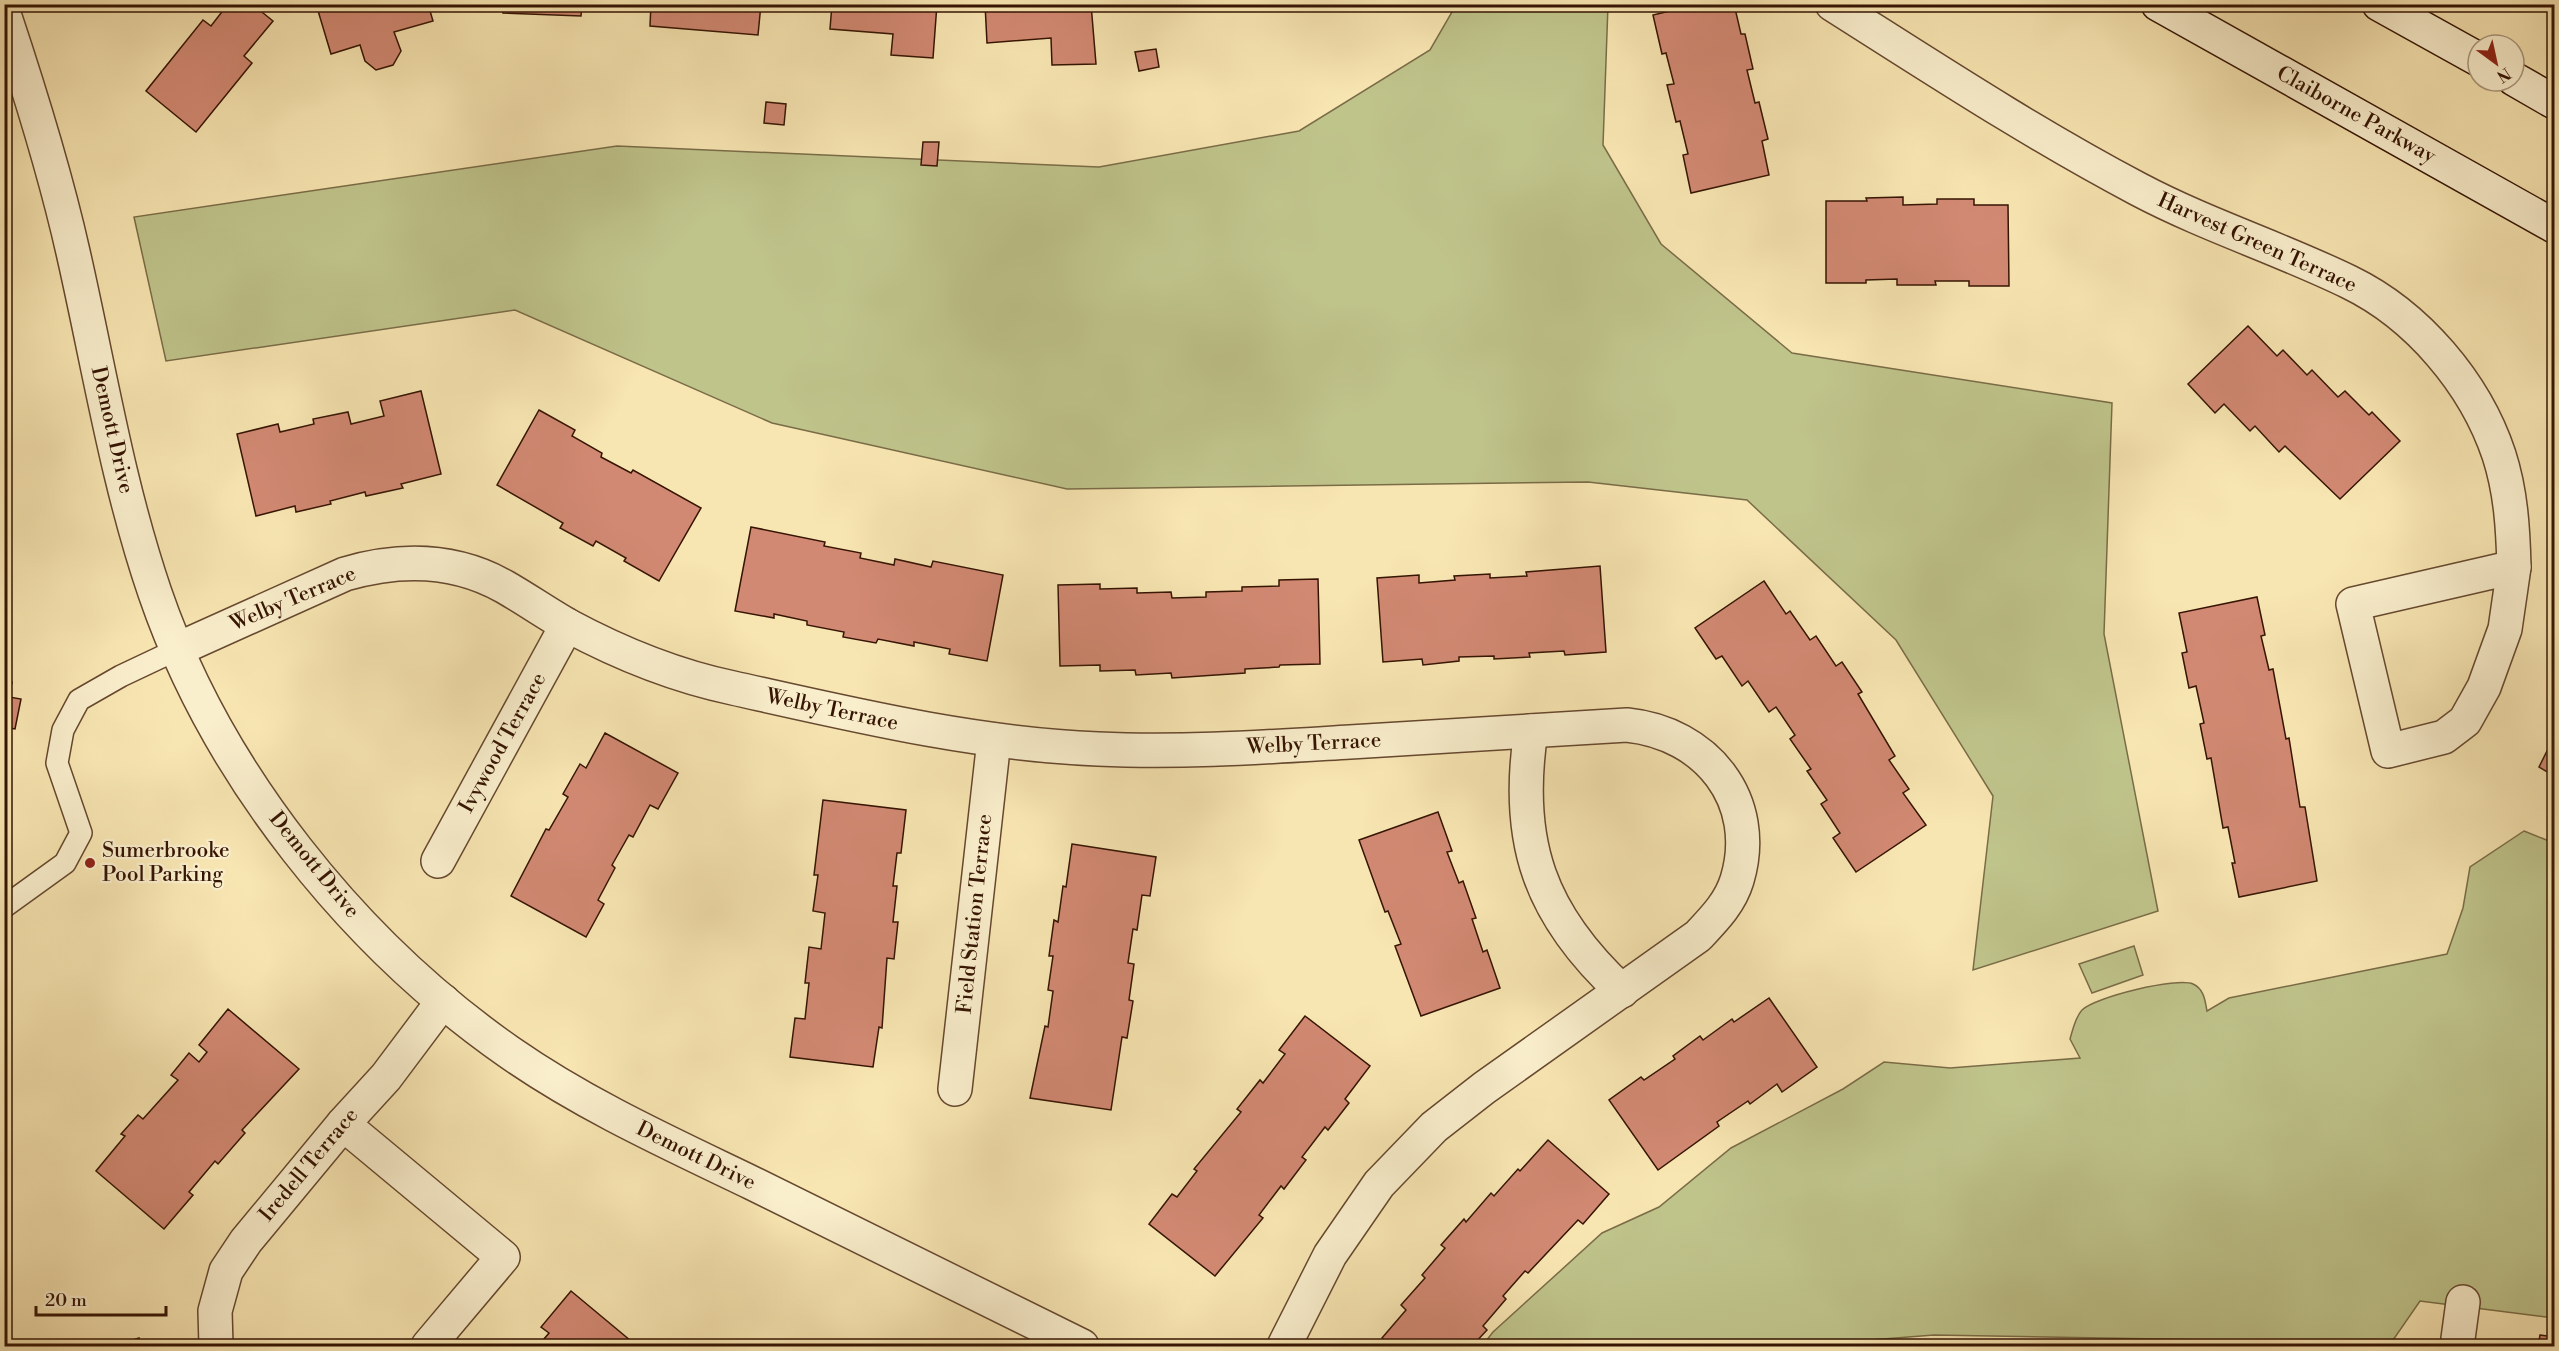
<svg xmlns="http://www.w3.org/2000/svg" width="2559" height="1351" font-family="'Libre Bodoni',serif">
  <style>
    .green { fill: #bfc48b; stroke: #7a6c47; stroke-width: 1.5 }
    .building { fill: #d28973; stroke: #351403; stroke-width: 1.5 }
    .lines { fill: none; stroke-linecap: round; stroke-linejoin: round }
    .service-casing { stroke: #66482f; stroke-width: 24 }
    .minor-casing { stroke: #66482f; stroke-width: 36 }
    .tertiary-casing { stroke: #66482f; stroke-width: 36 }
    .secondary-casing { stroke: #351403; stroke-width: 36 }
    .service { stroke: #faefcd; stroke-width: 21 }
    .minor { stroke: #faefcd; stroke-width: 33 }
    .tertiary { stroke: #faefcd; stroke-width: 33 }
    .secondary { stroke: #faefcd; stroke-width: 33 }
    .poi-dot { fill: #8f2418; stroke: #faefcd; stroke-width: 2 }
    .labels { text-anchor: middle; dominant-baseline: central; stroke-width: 4.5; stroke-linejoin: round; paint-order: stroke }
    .street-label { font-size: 21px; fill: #351403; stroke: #faefcd }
    .poi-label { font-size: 21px; fill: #351403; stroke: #faefcd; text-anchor: start }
  </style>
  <rect width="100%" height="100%" fill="#f8e6b2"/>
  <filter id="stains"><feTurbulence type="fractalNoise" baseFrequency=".00333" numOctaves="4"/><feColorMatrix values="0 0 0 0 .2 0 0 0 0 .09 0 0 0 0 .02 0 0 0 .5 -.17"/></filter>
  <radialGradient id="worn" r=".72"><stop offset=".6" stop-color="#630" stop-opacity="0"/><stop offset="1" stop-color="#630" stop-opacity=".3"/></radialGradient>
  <g class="green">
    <path d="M1456,5h152l-5,140 58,99 131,109 320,50 -8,231 54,277 -185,59 20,-174 -97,-156 -149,-140 -159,-18 -521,7 -295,-66 -257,-113 -349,51 -32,-144 483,-71 482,21 200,-36 131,-81z"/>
    <path d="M2524,831l30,12v475l-134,-17 -29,42 -457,-8 -102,8 -11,3h-339l11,-14 109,-99 57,-26 72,-59 112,-59 41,-27 66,6 130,-10 -10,-19c3,-10 5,-21 12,-29 13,-13 95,-33 111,-26 11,5 12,16 14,27l22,-13 218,-44 16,-46 7,-41z"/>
    <path d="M2134,946l9,29 -51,18 -13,-29z"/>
  </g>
  <g class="building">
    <path d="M228,4h24l21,17 -29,35 8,7 -56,69 -50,-41 57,-71 8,6z"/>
    <path d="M316,4h112l5,17 -39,11 7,19 -8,14 -17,5 -11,-9 -5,-16 -29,9z"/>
    <path d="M504,4h78l-1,12 -78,-3z"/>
    <path d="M651,4h110l-3,31 -108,-9z"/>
    <path d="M832,4h105l-4,54 -42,-3 2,-21 -63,-5z"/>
    <path d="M985,4h106l5,60 -44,1 -1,-27 -64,5z"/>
    <path d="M1699,4h35l7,30h4l8,35 -6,1 8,33 4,-1 9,37 -6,2 7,34 -78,18 -8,-38 5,-1 -8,-33 -4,1 -9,-37 7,-1 -8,-31 -4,1 -9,-39z"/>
    <path d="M1156,49l3,18 -20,4 -4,-19z"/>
    <path d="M766,102l20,2 -2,21 -20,-2z"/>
    <path d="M923,142h16l-2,24 -16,-1z"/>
    <path d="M1903,197v8l34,-1v-5h37v6h34l1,81h-40v-5h-34l1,4h-39v-6l-31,1v3h-40v-82h41l-1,-3z"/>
    <path d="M2248,326l29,30 6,-6 24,25 5,-5 26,27 7,-6 24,24 3,-3 28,29 -60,58 -55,-53 -6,6 -24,-26 -5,5 -26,-27 -9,9 -27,-29z"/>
    <path d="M421,391l20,83 -40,10 2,4 -37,8 -1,-4 -35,9 1,3 -35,8 -1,-6 -39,10 -19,-82 41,-10 2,8 34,-8 -1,-5 35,-7 3,12 33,-8 -4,-15z"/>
    <path d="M539,410l36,20 -3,6 30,17 -1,4 30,16 2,-3 68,38 -42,73 -35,-20 2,-3 -30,-17 -3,5 -33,-18 3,-5 -66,-38z"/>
    <path d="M751,527l74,15 -1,4 37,7 -1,5 34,7 1,-6 36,8 2,-6 70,14 -16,86 -38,-7 1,-5 -36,-7v4l-36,-7 -2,4 -33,-6 1,-5 -37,-7v-4l-33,-7v4l-39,-7z"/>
    <path d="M1600,566l6,86 -41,3 -1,-4 -35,2 1,4 -36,2v-3l-35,1v4l-36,4 -1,-6 -39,3 -6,-84 42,-3v8l36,-3 -1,-4 36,-2v4l37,-2 -1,-4z"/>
    <path d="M1318,579l2,85 -40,1 -1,2 -34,2v4l-73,5 -1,-5 -35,2 -1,-5 -35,1v-6l-40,1 -2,-81 42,-1v5l37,-1v5l34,-1 1,6 34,-1v-5l36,-1v-4l37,-1v-6z"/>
    <path d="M1764,581l22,33 4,-3 20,29 6,-4 20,30 6,-4 20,30 -4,2 37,62 -6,4 20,29 -6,4 23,32 -70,47 -23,-34 7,-5 -19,-29 6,-4 -20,-29 4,-2 -21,-30 5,-4 -19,-28 -7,5 -21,-31 -6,5 -20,-30 -6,3 -21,-31z"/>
    <path d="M2257,597l8,38 -4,1 8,34 4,-1 13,70 3,-1 11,69h5l12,74 -78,16 -7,-34h3l-7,-36 -5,1 -12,-70 -4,1 -7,-35 4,-1 -8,-37 -7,2 -7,-35 5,-1 -8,-39z"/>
    <path d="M4,680l8,2 -3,15 12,2 -6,30 -11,-2z"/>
    <path d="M605,733l73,40 -20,36 -8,-4 -17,32 -4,-2 -17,30 3,3 -17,32 6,4 -18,33 -75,-41 35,-67 3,1 19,-33 -5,-3 17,-30 6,4z"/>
    <path d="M2554,737v39l-15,-9z"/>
    <path d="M823,800l83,10 -5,43h-4l-4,33h4l-4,36h5l-4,37 -7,-1 -5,70 -3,-1 -6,40 -83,-10 5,-39 10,1 4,-36h-4l4,-36 12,2 4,-36 -12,-2 5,-36h-4z"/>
    <path d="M1438,812l14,39 -5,1 12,31 4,-2 13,37 -4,1 11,33 4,-2 13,38 -79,28 -26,-70 6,-2 -13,-33 -3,1 -26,-72z"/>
    <path d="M1072,844l84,13 -6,39 -8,-1 -5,35 -4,-1 -5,34 6,1 -5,36 4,1 -6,37 -5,-1 -11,73 -81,-12 15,-72 3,1 5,-36 -5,-1 5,-34h-4l5,-36 4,2 5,-36 3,1z"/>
    <path d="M1769,998l48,69 -35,25 -5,-8 -27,20 -2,-3 -31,21 2,4 -61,44 -49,-70 32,-23 3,3 31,-21 -2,-3 27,-20 3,4 29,-21 2,3z"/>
    <path d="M228,1009l71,60 -57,61 3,3 -27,31 -3,-3 -26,31 4,3 -29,34 -68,-58 29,-35 -4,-2 17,-19 5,4 35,-39 -7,-5 18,-22 10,9 8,-10 -8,-7z"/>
    <path d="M1305,1016l65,50 -25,33 4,4 -21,27 -3,-3 -23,30 4,3 -22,29 -3,-3 -22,29 4,3 -48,58 -66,-52 23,-30 5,3 20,-26 -3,-2 47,-57 -4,-3 23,-29 3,3 22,-29 -6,-4z"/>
    <path d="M1548,1140l61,54 -26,30 -5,-4 -50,53 -3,-2 -22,25 3,3 -23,27 4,4 -15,16h-81l-9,-8 24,-28 -5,-5 24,-27 -3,-3 23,-27 -4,-3 23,-26 2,3 25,-29 3,3 24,-27 2,2z"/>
    <path d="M571,1291l66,55h-99l11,-13 -8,-6z"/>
    <path d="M2540,1335l14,2v9h-16z"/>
    <path d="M139,1338l2,8h-27z"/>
  </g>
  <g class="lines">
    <defs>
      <path id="service" d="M4,907l61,-44 16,-30 -24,-70 6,-33 16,-30 42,-24 55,-26"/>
      <g id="minor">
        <path d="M1832,4c101,64 200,129 306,185 68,36 141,59 211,93 68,33 126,101 150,173 12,37 14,74 15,112"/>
        <path d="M2514,567l-9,62 -21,58 -19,34 -21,16 -56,14 -35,-147z"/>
        <path d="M176,650l169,-76c55,-16 109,-16 160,13 21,12 41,26 62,38 52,28 109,51 166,63 121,27 242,56 365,61 84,4 168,-2 252,-7 92,-5 184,-11 277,-17 79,8 134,75 110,155 -7,23 -23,39 -39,56l-214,152 -50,39 -55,57 -49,71 -46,91"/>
        <path d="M1531,731c-17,111 9,184 91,260"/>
        <path d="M438,861l129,-236"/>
        <path d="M955,1089l39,-349"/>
        <path d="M343,1124l160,133 -75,89"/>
        <path d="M216,1346l-1,-35 11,-40 20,-30 97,-117 43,-47 57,-76"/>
        <path d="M2457,1346l6,-44"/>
      </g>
      <path id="tertiary" d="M4,14c26,78 51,158 69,238 26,114 44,230 82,341 62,181 198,350 354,459 76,53 160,91 243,131 110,55 220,109 330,163"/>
      <g id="secondary">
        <path d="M2158,4l396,222"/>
        <path d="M2379,4l99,55"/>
        <path d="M2514,79l40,23"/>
      </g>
    </defs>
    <use href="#service" class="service-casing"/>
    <use href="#minor" class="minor-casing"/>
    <use href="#tertiary" class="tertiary-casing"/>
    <use href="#secondary" class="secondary-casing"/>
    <use href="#service" class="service"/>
    <use href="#minor" class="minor"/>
    <use href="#tertiary" class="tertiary"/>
    <use href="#secondary" class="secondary"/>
  </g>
  <circle class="poi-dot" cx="90" cy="863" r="6"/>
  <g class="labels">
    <g class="street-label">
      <text transform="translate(2356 115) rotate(29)">Claiborne Parkway</text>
      <text transform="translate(2257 243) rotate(24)">Harvest Green Terrace</text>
      <text transform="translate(112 430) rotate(77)">Demott Drive</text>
      <text transform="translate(293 599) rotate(-23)">Welby Terrace</text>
      <text transform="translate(832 710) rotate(12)">Welby Terrace</text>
      <text transform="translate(503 743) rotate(-61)">Ivywood Terrace</text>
      <text transform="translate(1314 744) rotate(-3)">Welby Terrace</text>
      <text transform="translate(314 865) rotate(51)">Demott Drive</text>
      <text transform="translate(975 914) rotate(-84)">Field Station Terrace</text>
      <text transform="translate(696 1156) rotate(26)">Demott Drive</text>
      <text transform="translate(309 1165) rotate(-50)">Iredell Terrace</text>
    </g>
    <g class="poi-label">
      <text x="102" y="851">Sumerbrooke<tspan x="102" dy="24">Pool Parking</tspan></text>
    </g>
  </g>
  <rect width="2559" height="1351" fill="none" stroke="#f8e6b2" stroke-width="24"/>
  <rect x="6" y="6" width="2547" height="1339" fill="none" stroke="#351403" stroke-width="3"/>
  <rect x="12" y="12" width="2535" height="1327" fill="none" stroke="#351403" stroke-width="1.5"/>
  <g transform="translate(2496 63) rotate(147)"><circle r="28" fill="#faefcd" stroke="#ab977c" stroke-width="1.5"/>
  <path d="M0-4.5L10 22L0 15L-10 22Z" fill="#8f2418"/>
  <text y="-9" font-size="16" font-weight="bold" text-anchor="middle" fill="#351403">N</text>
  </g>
  <path d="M36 1306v9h130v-9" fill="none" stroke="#351403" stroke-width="3"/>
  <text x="45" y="1306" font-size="18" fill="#351403" stroke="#faefcd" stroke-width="4.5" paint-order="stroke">20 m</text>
  <rect width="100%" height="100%" filter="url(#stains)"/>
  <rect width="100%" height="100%" fill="url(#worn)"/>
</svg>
